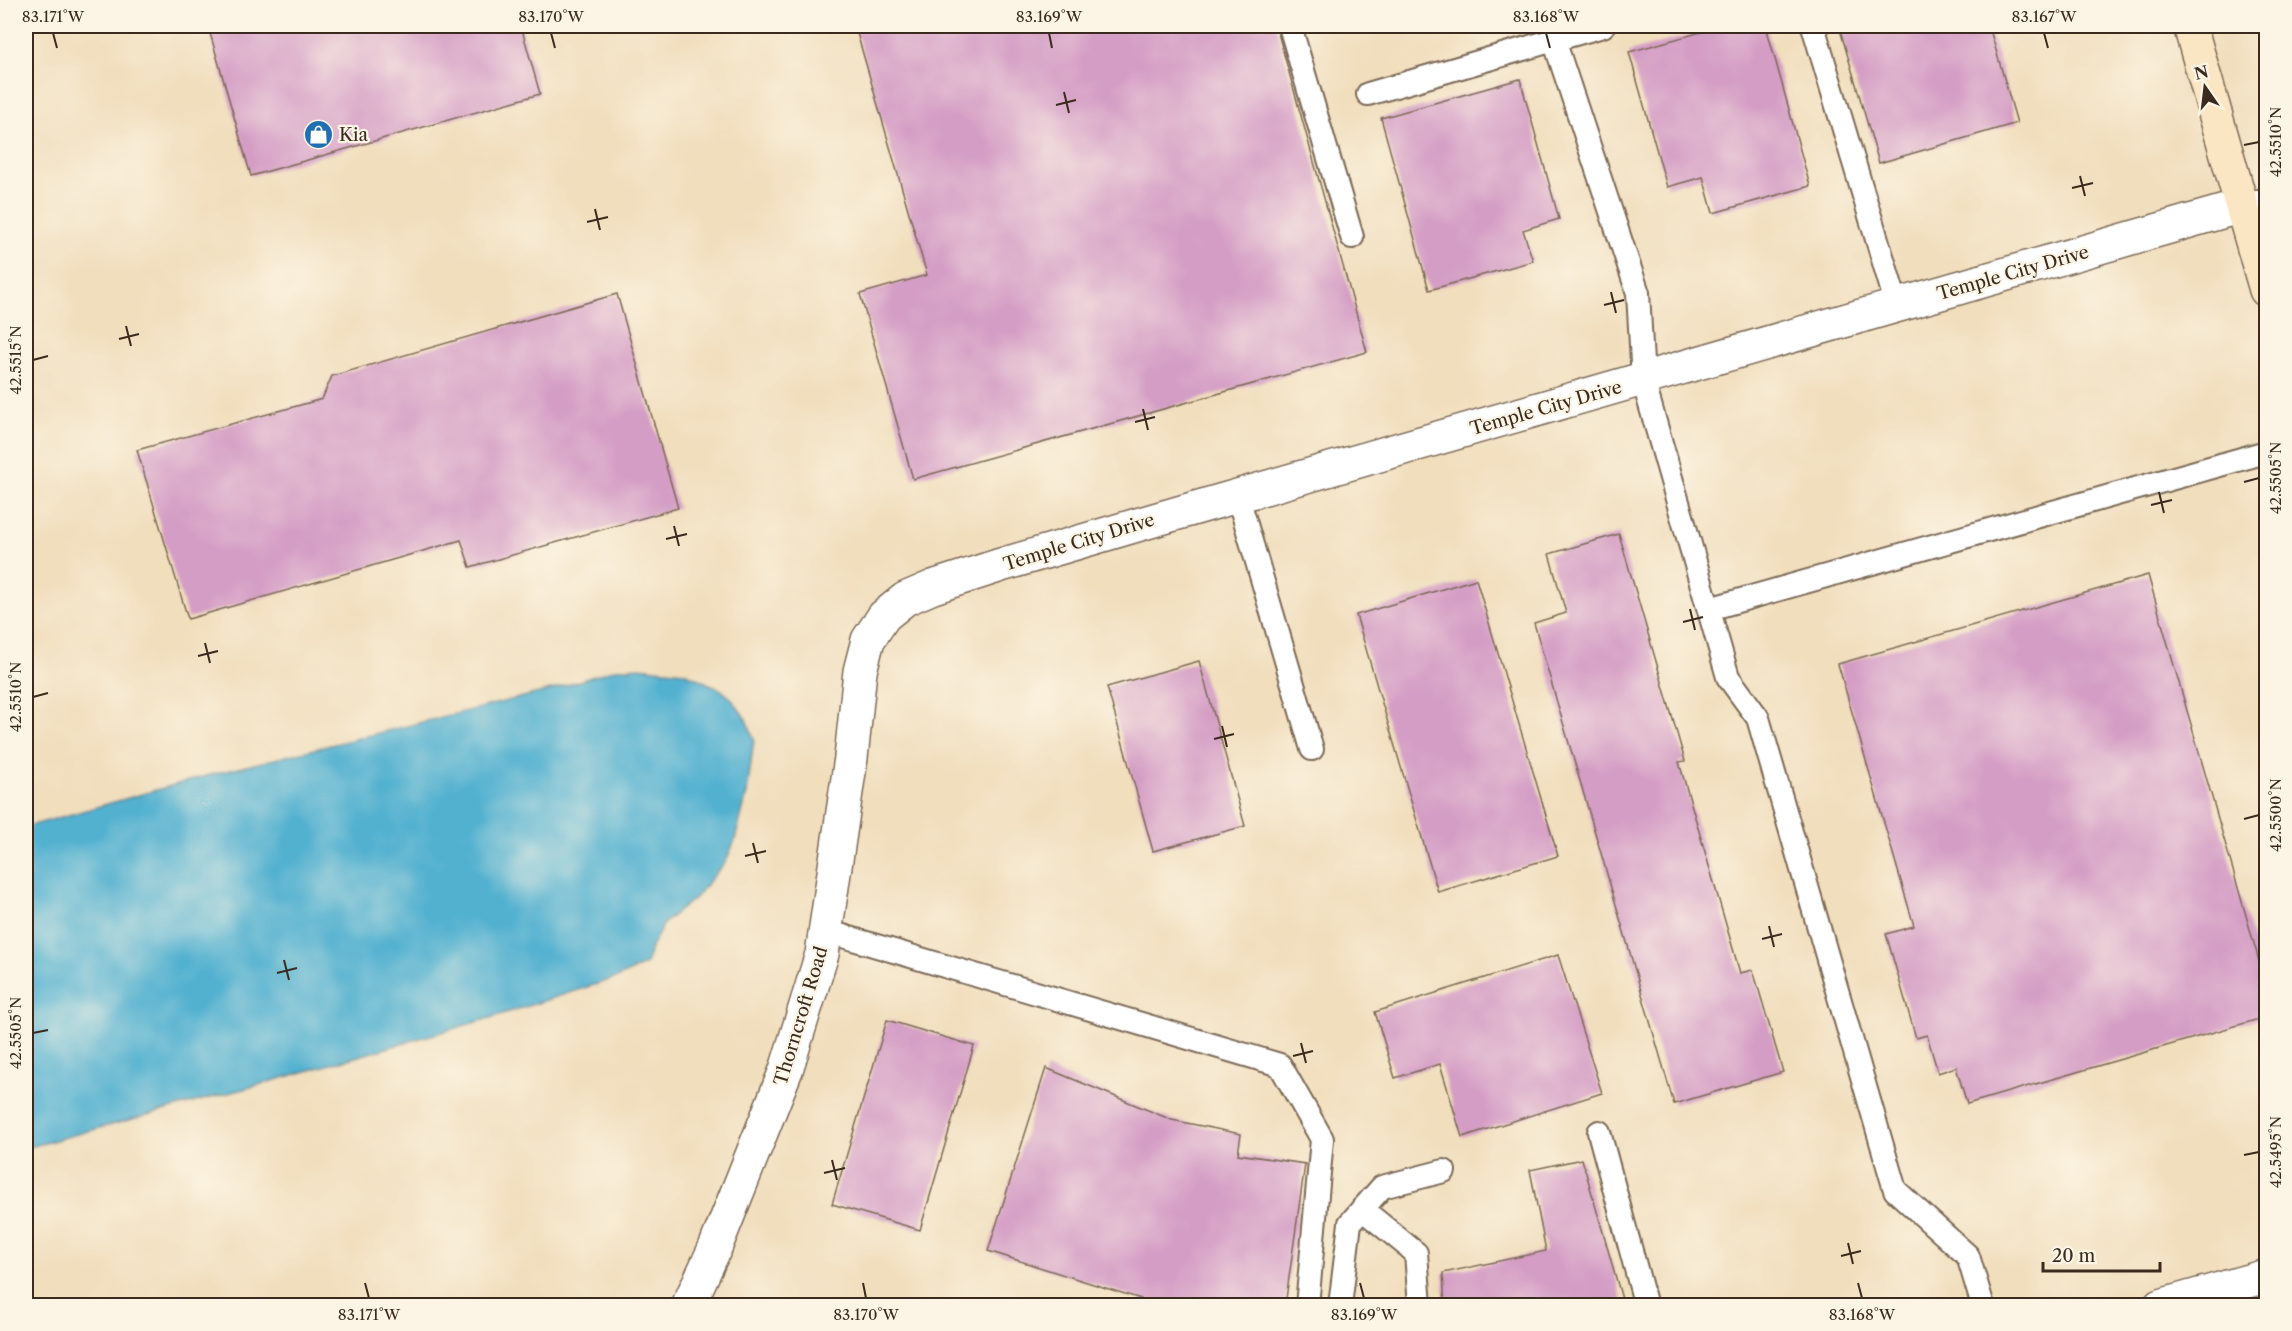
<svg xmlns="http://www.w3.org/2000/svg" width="2292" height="1331" font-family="'Libre Caslon Text',serif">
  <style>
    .water { fill: #52b1d0; stroke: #466e77; stroke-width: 1.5 }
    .building { fill: #d49dc5 }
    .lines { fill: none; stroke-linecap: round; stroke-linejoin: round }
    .lane-casing { stroke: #7b6956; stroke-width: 26 }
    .street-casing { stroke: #7b6956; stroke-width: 36 }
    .secondary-casing { stroke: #7b6956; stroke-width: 36 }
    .lane { stroke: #fff; stroke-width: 22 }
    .street { stroke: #fff; stroke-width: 33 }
    .secondary { stroke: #fbe6c4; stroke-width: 33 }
    .ticks { fill: none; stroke: #3b2a1e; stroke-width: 2 }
    .labels { text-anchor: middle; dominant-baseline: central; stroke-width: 4.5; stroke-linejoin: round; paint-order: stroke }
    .poi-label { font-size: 18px; fill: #3b2a1e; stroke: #fcf5e5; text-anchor: start }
    .street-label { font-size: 18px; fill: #3b2a1e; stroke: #fcf5e5 }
    .neatline { fill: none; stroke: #3b2a1e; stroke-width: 2 }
    .ticks-label { font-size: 15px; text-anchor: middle; fill: #3b2a1e }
  </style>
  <rect width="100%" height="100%" fill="#fcf5e5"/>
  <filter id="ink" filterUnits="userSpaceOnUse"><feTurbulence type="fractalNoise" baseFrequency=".0167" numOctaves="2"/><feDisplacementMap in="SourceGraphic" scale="12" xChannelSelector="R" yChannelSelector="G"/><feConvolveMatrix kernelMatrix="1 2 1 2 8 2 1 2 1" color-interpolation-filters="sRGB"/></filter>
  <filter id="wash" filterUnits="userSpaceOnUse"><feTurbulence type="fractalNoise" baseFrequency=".008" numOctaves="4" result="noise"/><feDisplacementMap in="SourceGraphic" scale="24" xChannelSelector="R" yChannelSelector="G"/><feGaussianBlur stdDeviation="1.35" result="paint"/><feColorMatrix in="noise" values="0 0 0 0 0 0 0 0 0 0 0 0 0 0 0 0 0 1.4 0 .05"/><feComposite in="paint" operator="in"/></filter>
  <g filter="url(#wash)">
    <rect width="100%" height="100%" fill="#f1debd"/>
    <path class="water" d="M639,667l45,5 36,17 12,10 14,20 8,20 -7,54 -12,47 -9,21 -31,37 -30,24 -13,23 -6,19 -27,13 -129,41 -228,66 -236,64v-321l176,-50 353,-88 60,-20z"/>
    <g id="blocks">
      <g class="building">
        <path d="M208,26h313l19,68 -289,82z"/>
        <path d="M855,26h421l91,326 -454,127 -53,-185 67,-19z"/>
        <path d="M1723,26h43l44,160 -97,27 -10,-36 -36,10 -38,-135z"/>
        <path d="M1839,26h150l28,97 -138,40z"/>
        <path d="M1520,79l39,140 -36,11 10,31 -104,29 -48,-172z"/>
        <path d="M617,294l61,214 -208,59 -9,-27 -273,79 -51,-169 185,-51 10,-23z"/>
        <path d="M1619,534l66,227 -6,1 61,211 13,-3 30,102 -109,32 -140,-481 32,-10 -17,-59z"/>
        <path d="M2148,575l118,410v32l-299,87 -11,-37 -18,6 -11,-38 -11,3 -30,-104 28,-8 -76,-262z"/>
        <path d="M1476,579l82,277 -120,36 -82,-277z"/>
        <path d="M1199,661l46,165 -92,25 -46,-164z"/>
        <path d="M1558,955l44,138 -140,44 -22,-73 -45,14 -20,-66z"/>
        <path d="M887,1020l87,26 -54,184 -88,-26z"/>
        <path d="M1046,1068l126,52 69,14 -3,20 67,10 -20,142h-145l1,-7 -153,-48z"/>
        <path d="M1582,1159l42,147h-179l-2,-33 103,-22 -16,-81z"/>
      </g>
    </g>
  </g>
  <g filter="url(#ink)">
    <use href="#blocks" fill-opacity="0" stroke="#7b6956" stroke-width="1.5"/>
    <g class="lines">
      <defs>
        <g id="lane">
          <path d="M1290,26l62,211"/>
          <path d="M1603,26l-49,14 84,253 5,87 85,297 30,41 137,472 73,66 15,50"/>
          <path d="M1813,26l84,280"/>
          <path d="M1368,94l186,-54"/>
          <path d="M2242,206l24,-7"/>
          <path d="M1238,497l74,252"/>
          <path d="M1709,609l557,-157"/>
          <path d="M826,931l454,134 42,74 -15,167"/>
          <path d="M1599,1132l47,174"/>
          <path d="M1362,1209l54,44 4,53"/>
          <path d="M1340,1306l10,-83 32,-36 62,-16"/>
        </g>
        <g id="street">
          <path d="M688,1306l27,-58 71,-178 36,-116 29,-196 9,-87 8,-31 16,-24 21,-17 28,-12 68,-22 153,-45 1088,-314"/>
          <path d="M2160,1306l106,-30"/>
        </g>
        <path id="secondary" d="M2190,26l76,264"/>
      </defs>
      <use href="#lane" class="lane-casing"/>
      <use href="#street" class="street-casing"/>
      <use href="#secondary" class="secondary-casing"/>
      <use href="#lane" class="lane"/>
      <use href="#street" class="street"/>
      <use href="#secondary" class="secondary"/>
    </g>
  </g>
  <path class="ticks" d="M53,33l4,15M551,33l4,15M1049,33l3,15M1546,33l4,15M2044,33l4,15M1064,92l5,21M1056,105l20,-5M2244,145l15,-3M2080,176l5,20M2072,188l21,-5M595,209l5,21M587,222l21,-5M1611,292l5,21M1604,305l20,-5M126,326l5,20M119,339l20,-5M33,360l15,-4M1143,409l5,21M1135,422l20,-5M2244,482l15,-4M2159,492l5,21M2151,505l21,-5M674,526l5,20M666,539l21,-5M1690,609l5,21M1683,622l20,-5M205,643l5,20M198,656l20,-5M33,697l15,-4M1222,726l5,21M1214,739l20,-5M2244,819l15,-4M753,843l5,20M745,856l21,-5M1769,926l5,21M1762,939l20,-5M284,960l5,20M277,973l20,-5M33,1033l15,-3M1301,1043l5,20M1293,1056l20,-5M2244,1155l15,-3M832,1160l5,20M824,1173l21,-5M1848,1243l5,21M1841,1256l20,-5M365,1283l4,15M863,1283l3,15M1360,1283l4,15M1858,1283l4,15"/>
  <defs>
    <symbol id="shop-disc" viewBox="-11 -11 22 22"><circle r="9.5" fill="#1f6fb2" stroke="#fcf5e5"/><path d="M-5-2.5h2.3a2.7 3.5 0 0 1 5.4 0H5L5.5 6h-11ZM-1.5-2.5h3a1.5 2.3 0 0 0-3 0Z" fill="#fff"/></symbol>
  </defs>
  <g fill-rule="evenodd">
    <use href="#shop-disc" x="302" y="118" width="33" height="33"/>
  </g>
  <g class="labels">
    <g class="poi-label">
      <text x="339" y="135">Kia</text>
    </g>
    <g class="street-label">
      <text transform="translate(2013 273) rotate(-16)">Temple City Drive</text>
      <text transform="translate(1546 408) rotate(-16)">Temple City Drive</text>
      <text transform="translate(1079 542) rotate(-17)">Temple City Drive</text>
      <text transform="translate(801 1016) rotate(-73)">Thorncroft Road</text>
    </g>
  </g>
  <rect width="2292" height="1331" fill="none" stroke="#fcf5e5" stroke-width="66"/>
  <g transform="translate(2205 87) rotate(346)" stroke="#fcf5e5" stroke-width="4.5" paint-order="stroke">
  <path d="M0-4.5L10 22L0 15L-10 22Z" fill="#3b2a1e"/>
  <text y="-9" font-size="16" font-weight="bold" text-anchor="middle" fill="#3b2a1e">N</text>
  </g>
  <path d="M2043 1262v9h117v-9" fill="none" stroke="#3b2a1e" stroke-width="3"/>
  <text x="2052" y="1262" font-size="18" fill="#3b2a1e" stroke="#fcf5e5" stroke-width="4.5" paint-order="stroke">20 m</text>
  <rect x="33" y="33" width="2226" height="1265" class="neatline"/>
  <g class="ticks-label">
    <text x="53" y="22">83.171°W</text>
    <text x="551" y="22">83.170°W</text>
    <text x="1049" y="22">83.169°W</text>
    <text x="1546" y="22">83.168°W</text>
    <text x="2044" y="22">83.167°W</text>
    <text transform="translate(2276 142) rotate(-90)" y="5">42.5510°N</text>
    <text transform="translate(16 360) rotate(-90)" y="5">42.5515°N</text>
    <text transform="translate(2276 478) rotate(-90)" y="5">42.5505°N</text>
    <text transform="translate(16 697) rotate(-90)" y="5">42.5510°N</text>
    <text transform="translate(2276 815) rotate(-90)" y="5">42.5500°N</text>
    <text transform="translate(16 1033) rotate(-90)" y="5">42.5505°N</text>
    <text transform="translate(2276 1152) rotate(-90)" y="5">42.5495°N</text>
    <text x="369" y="1320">83.171°W</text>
    <text x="866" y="1320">83.170°W</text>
    <text x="1364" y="1320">83.169°W</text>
    <text x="1862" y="1320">83.168°W</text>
  </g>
</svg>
